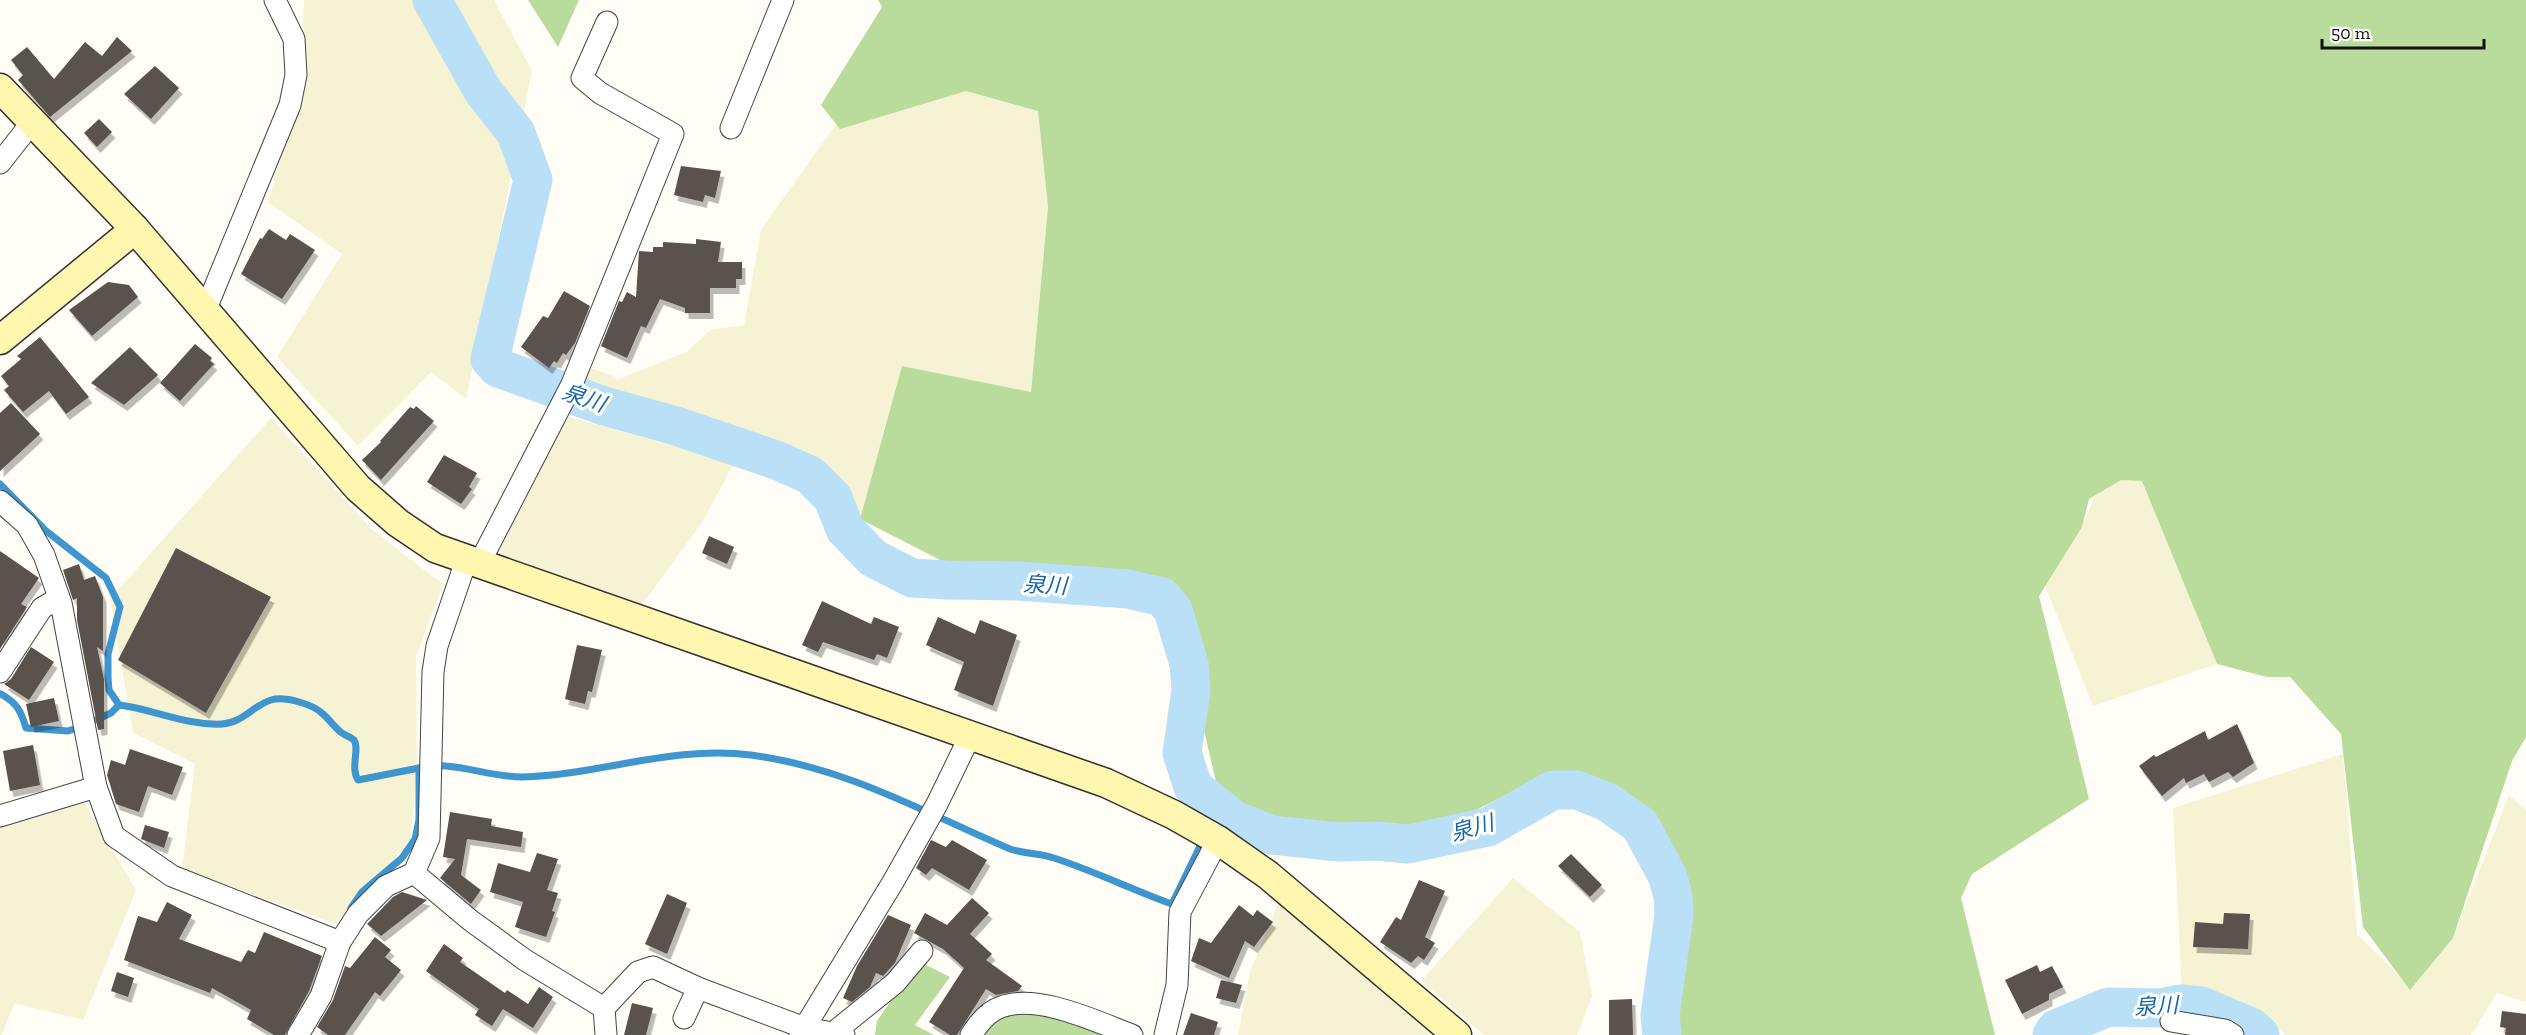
<svg xmlns="http://www.w3.org/2000/svg" width="2526" height="1035" font-family="'Zilla Slab','Noto Sans JP',serif">
  <style>
    .farmland { fill: #f6f3d4 }
    .forest { fill: #b9dc9c }
    .lines { fill: none; stroke-linecap: round; stroke-linejoin: round }
    .stream { stroke: #3f96cf; stroke-width: 7 }
    .river { stroke: #b9e0f7; stroke-width: 39 }
    .building { fill: #5a524d; filter: url(#shadow) }
    .street-casing { stroke: #444; stroke-width: 23 }
    .secondary-casing { stroke: #333; stroke-width: 31 }
    .street { stroke: #fff; stroke-width: 21 }
    .secondary { stroke: #fff6b0; stroke-width: 28 }
    .labels { text-anchor: middle; dominant-baseline: central; stroke-width: 6; stroke-linejoin: round; paint-order: stroke }
    .water-label { font-size: 22px; font-style: italic; fill: #1768a6; stroke: #fff }
  </style>
  <defs>
    <filter id="shadow"><feDropShadow dx="3.5" dy="6" stdDeviation="0" flood-color="#0004"/></filter>
  </defs>
  <rect width="100%" height="100%" fill="#fffdf5"/>
  <g class="farmland">
    <path d="M304,0h190l38,71 -66,328 -35,-27 -73,74 -81,-89 65,-103 -74,-52 33,-117z"/>
    <path d="M966,91l72,20 10,96 -17,186 -129,-27 -42,153 -29,-32 -48,-31 -213,-54 15,-36 31,11v3l71,-28 23,-22 34,-5 17,-95 83,-117z"/>
    <path d="M562,415l112,31 41,4 22,7 -34,64 -64,88 -148,-56z"/>
    <path d="M271,418l100,111 72,55 -27,73 1,108 -6,73 -18,23 -35,31 -22,32 -154,-55 13,-105 -62,-31 -23,-134z"/>
    <path d="M2121,480l22,1 74,183 -124,42 -48,-121 37,-58 13,-31z"/>
    <path d="M2343,754l14,180 45,45 51,-41 56,-143 17,16v191l-29,-9 -26,42h-186l-24,-23 -60,-23 -19,7 -9,-188z"/>
    <path d="M82,799l54,91 -53,130 -69,-17 -12,32h-2v-210z"/>
    <path d="M1513,878l67,54 12,64 -15,39h-93l-63,-54z"/>
    <path d="M1279,901l156,134h-197l12,-63z"/>
  </g>
  <g class="forest">
    <path d="M528,0h51l-21,47z"/>
    <path d="M878,0h1648v737l-14,24 -59,177 -43,52 -47,-63 -22,-193 -51,-57h-23l-50,-13 -75,-183 -21,-1 -32,19 -7,28 -43,69 50,203 -117,75 -11,24 34,137h-327l-5,-10 17,-136 -33,-73 -77,-38 -42,6 -120,60 -120,-1 -65,-32 -51,-216 -90,-15 -132,-15 -90,-46 42,-153 129,26 17,-185 -10,-96 -72,-20 -126,38 -19,-24 61,-98z"/>
    <path d="M918,961l32,16 -35,48 19,10h-59l2,-14z"/>
    <path d="M1001,1014l46,1 90,20h-168z"/>
  </g>
  <g class="lines">
    <g class="stream">
      <path d="M0,484l45,46 61,48 14,29 -12,47v23l1,13 10,15c34,4 68,21 103,19 20,-1 32,-19 49,-24 14,-4 42,4 52,14 7,6 12,14 19,19 4,3 9,4 12,7 6,9 -4,27 4,40l61,-12"/>
      <path d="M1,694c16,9 20,17 25,34l42,3 15,-5"/>
      <path d="M96,720l15,-7 8,-8"/>
      <path d="M1209,827l9,-20"/>
      <path d="M351,908l11,-16 40,-34 13,-19 4,-19v-52c9,-1 19,-3 27,-2 26,2 50,11 76,11 78,-2 150,-32 229,-22 97,13 172,57 259,94 14,5 30,4 44,9 40,13 79,32 118,46l32,-66"/>
    </g>
    <g class="river">
      <path d="M432,0l51,91 33,42 17,47 -43,179 8,9 106,38 72,20 100,34 34,15 23,23 12,31 28,29 39,20 35,2 71,1 110,8 34,8 11,13 16,54 2,26 -9,63 11,34 41,33 37,15 68,7 38,-1 31,3 80,-17 65,-37h24l30,12 33,23 28,52 5,20 1,18 -14,100 2,20"/>
      <path d="M2052,1035l4,-6 52,-22 52,1 21,-4 20,2 50,21 9,8"/>
    </g>
  </g>
  <g class="building">
    <path d="M117,37l15,14 -82,66 -32,-37 5,-5 -12,-15 16,-13 27,32 31,-37 17,14z"/>
    <path d="M155,66l24,22 -28,31 -27,-25z"/>
    <path d="M99,119l13,13 -15,15 -13,-14z"/>
    <path d="M681,166l40,5 -6,27 -10,-3 -2,7 -29,-7z"/>
    <path d="M269,229l17,11 4,-6 25,16 -33,49 -41,-25 19,-36 2,1z"/>
    <path d="M696,239l25,3 -3,20h24v17h-6v9h-26v25h-25v-5l-25,-9 -14,29 -5,-2 -14,32 -26,-12 18,-45 3,1 5,-10 9,5 3,-46 14,1v-5h10v-5l33,2z"/>
    <path d="M108,282l21,3 9,12 -46,39 -23,-26z"/>
    <path d="M564,291l26,15 -15,37 -9,12 -3,-2 -6,10 -3,-2 -5,7 -28,-21 22,-31 5,2z"/>
    <path d="M40,337l49,60 -23,17 -17,-23 -26,21 -19,-22 5,-4 -8,-10 20,-17 -4,-3z"/>
    <path d="M195,344l17,14 -2,3 4,3 -34,37 -20,-18z"/>
    <path d="M130,347l28,28 -34,30 -33,-22z"/>
    <path d="M11,403l29,31 -40,37v-58z"/>
    <path d="M416,406l18,15 -53,59 -19,-20 19,-18 -1,-1 30,-34 4,2z"/>
    <path d="M444,455l33,18 -8,14 3,2 -11,15 -34,-22z"/>
    <path d="M709,536l25,11 -7,17 -25,-11z"/>
    <path d="M176,548l95,49 -65,116 -88,-53z"/>
    <path d="M0,551l39,27 -18,26 6,3 -27,42z"/>
    <path d="M79,564l5,16 11,-4 8,21v54l-6,-4 7,32v50l-6,1 -21,-110v-22l-4,2 -10,-30z"/>
    <path d="M822,601l49,23 3,-7 25,10 -12,31 -10,-4 -3,6 -51,-18 -5,10 -16,-7z"/>
    <path d="M938,617l37,17 5,-14 37,15 -24,71 -39,-16 10,-28 -38,-17z"/>
    <path d="M577,645l25,5 -10,42 -4,-1 -3,13 -20,-5z"/>
    <path d="M31,647l23,15 -25,38 -25,-16 7,-5z"/>
    <path d="M54,698l5,23 -28,6 -5,-23z"/>
    <path d="M2237,724l17,39 -21,14 -5,-5 -19,10 -5,-8 -18,9 -2,-5 -22,18 -23,-30 15,-11 2,2 49,-26 3,9z"/>
    <path d="M33,745l7,40 -30,6 -7,-40z"/>
    <path d="M130,749l53,18 -11,28 -24,-9 -9,26 -23,-8 -9,-29 4,-15 14,5z"/>
    <path d="M450,812l42,7 -1,7 32,6 -2,15 -54,-8 -6,36 20,15 -10,14 -31,-26 15,-19 -12,-2z"/>
    <path d="M145,825l24,7 -5,16 -23,-9z"/>
    <path d="M931,840l15,7 6,-7 35,20 -18,30 -37,-22 -6,7 -10,-7z"/>
    <path d="M537,853l21,6 -11,31 11,3 -6,18 3,1 -9,25 -31,-10 8,-25 -33,-10 8,-29 32,9z"/>
    <path d="M1571,854l31,31 -12,12 -32,-31z"/>
    <path d="M1419,880l26,11 -20,46 10,6 -11,17 -6,-4 -7,7 -31,-21 16,-25 5,3z"/>
    <path d="M402,892l25,8 -46,36 -14,-12 26,-27z"/>
    <path d="M667,894l20,9 -20,51 -22,-10z"/>
    <path d="M972,898l17,15 -19,21 22,20 -6,6 36,26 -4,5 -22,4 -10,-6 -29,46h-7l-21,-13 35,-54 -21,-19 -29,-16 11,-20 22,12z"/>
    <path d="M167,902l25,13 -13,24 62,23 7,-12 7,3 9,-21 58,24 -13,35 -24,44h-11l-27,-16 4,-9 -39,-22 -2,5 -86,-33 14,-44 19,6z"/>
    <path d="M1239,905l14,11 4,-6 16,12 -19,25 -9,-6 -16,37 -38,-17 8,-23 12,5z"/>
    <path d="M2224,913l26,1 -2,35 -55,-2 2,-25 28,2z"/>
    <path d="M888,915l23,10 -16,38 -12,13 -7,-3 -6,14 -18,15 -9,-4 14,-32z"/>
    <path d="M375,937l16,13 -6,7 16,13 -21,26 -5,-4 -30,43h-17l-11,-8 16,-27 12,-34 5,2z"/>
    <path d="M444,944l19,14 -3,4 45,31 2,-3 21,14 11,-17 14,10 -20,31 -30,-19 -11,17 -17,-11 4,-6 -53,-38z"/>
    <path d="M2037,965l3,7 12,-6 11,21 -14,7v6l-27,14 -17,-34z"/>
    <path d="M117,972l17,6 -6,19 -17,-6z"/>
    <path d="M1221,980l21,5 -6,18 -20,-5z"/>
    <path d="M1632,999l1,36h-24v-35z"/>
    <path d="M632,1003l21,5 -7,27h-22z"/>
    <path d="M2502,1011l24,3v21h-21l1,-7 -6,-1z"/>
    <path d="M1191,1013l27,9 -4,13h-31z"/>
  </g>
  <g class="lines">
    <defs>
      <g id="street">
        <path d="M731,128l52,-128"/>
        <path d="M0,163l33,-42"/>
        <path d="M205,311l85,-206 6,-30 -2,-36 -19,-39"/>
        <path d="M0,501l27,24 17,30 17,48 35,184 18,49 58,40 168,66"/>
        <path d="M479,564l93,-180 101,-250 -73,-41 -18,-15 25,-56"/>
        <path d="M0,672l42,-64 17,-10"/>
        <path d="M0,816l96,-29"/>
        <path d="M414,873l56,47 55,40 79,48 2,27"/>
        <path d="M604,1008l34,-36 15,-5 45,21 107,40 39,7"/>
        <path d="M684,1018l14,-30"/>
        <path d="M2171,1021l54,9 8,5"/>
        <path d="M833,1033l62,-50 27,-32"/>
        <path d="M298,1035l23,-39 19,-54 18,-28 28,-28 28,-13 15,-35 4,-166 4,-26 29,-85"/>
        <path d="M800,1035l93,-153 44,-78 33,-68"/>
        <path d="M971,1035c7,-11 17,-24 30,-28 37,-14 96,15 131,28"/>
        <path d="M1165,1035l12,-50 3,-73 38,-72"/>
      </g>
      <g id="secondary">
        <path d="M0,88l135,141 223,259 40,35 37,25 671,235 68,32 44,25 50,35 189,160"/>
        <path d="M0,340l135,-111"/>
      </g>
    </defs>
    <use href="#street" class="street-casing"/>
    <use href="#secondary" class="secondary-casing"/>
    <use href="#street" class="street"/>
    <use href="#secondary" class="secondary"/>
  </g>
  <g class="labels">
    <g class="water-label">
      <text transform="translate(584 398) rotate(19)">泉川</text>
      <text transform="translate(1045 585) rotate(3)">泉川</text>
      <text transform="translate(1472 828) rotate(-16)">泉川</text>
      <text transform="translate(2156 1006) rotate(-3)">泉川</text>
    </g>
  </g>
  <path d="M2322 39v9h162v-9" fill="none" stroke="#111111" stroke-width="3"/>
  <text x="2331" y="39" font-size="18" fill="#111111" stroke="#ffffff" stroke-width="4.5" paint-order="stroke">50 m</text>
</svg>
